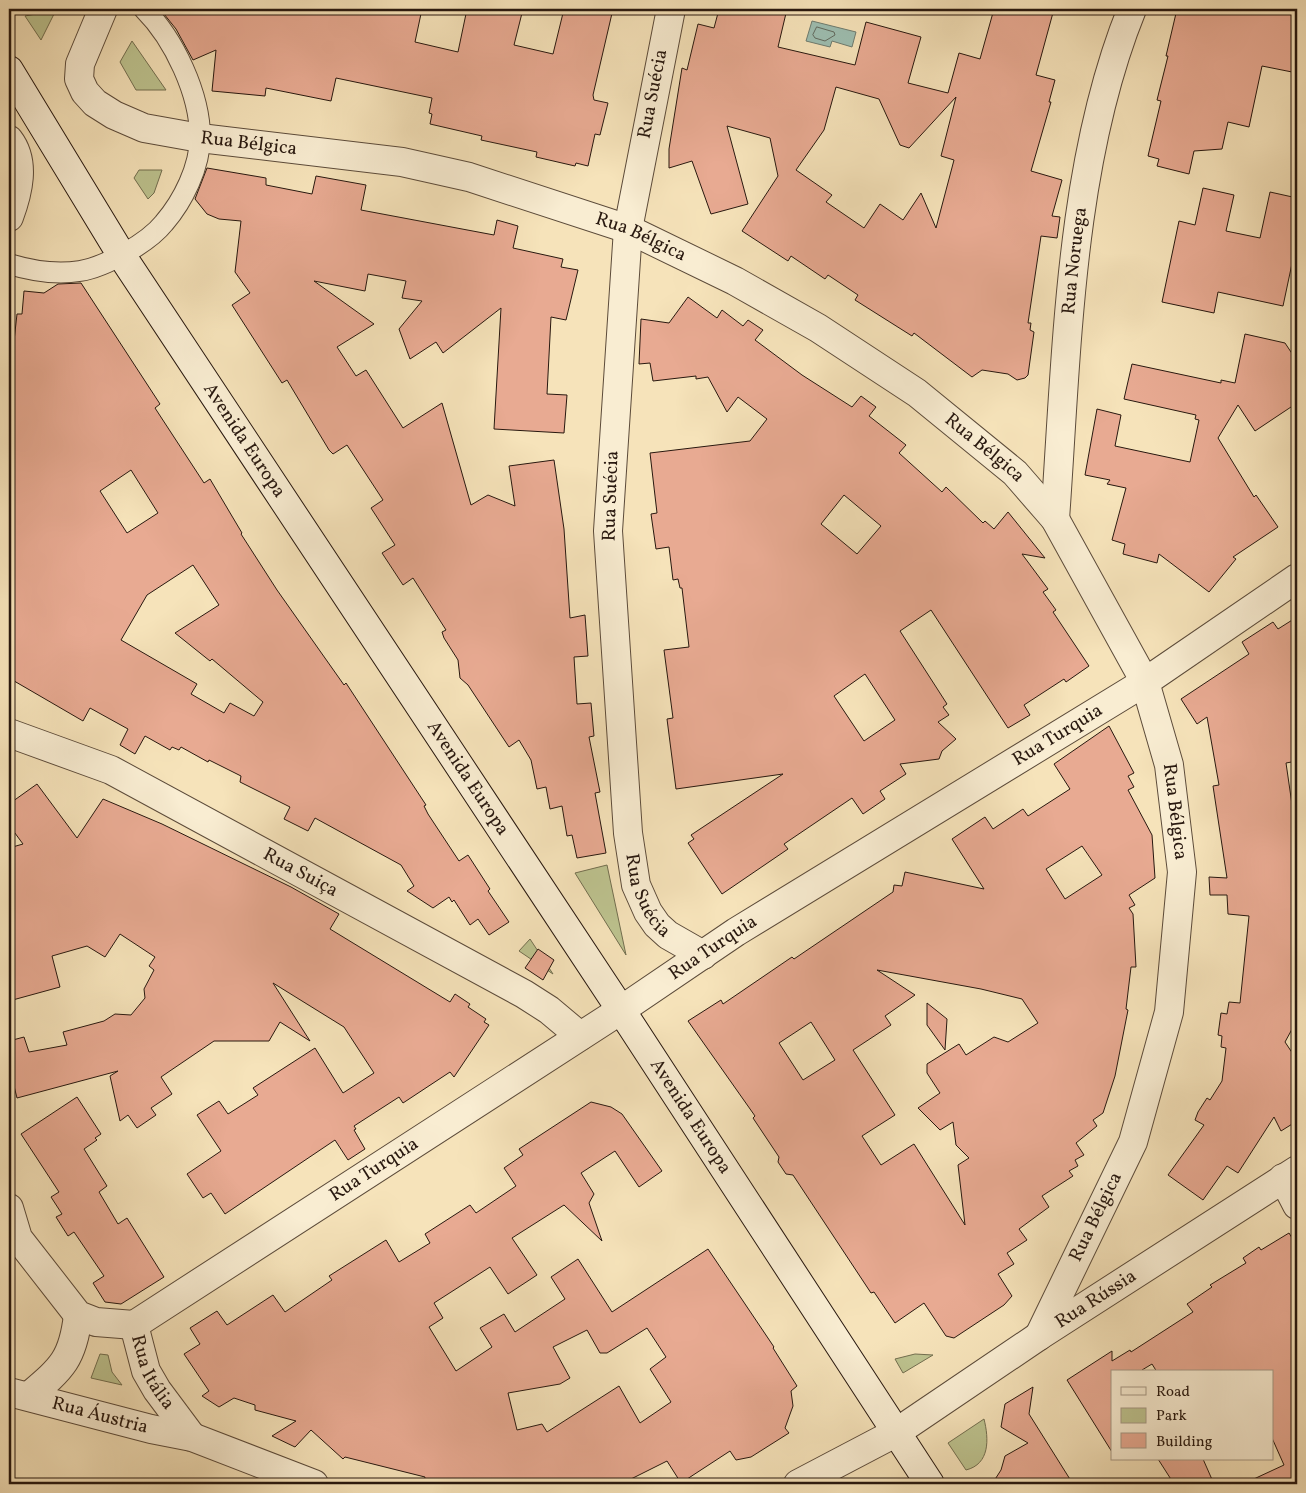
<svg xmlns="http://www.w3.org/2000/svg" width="1306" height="1493" font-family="Vollkorn,serif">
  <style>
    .green { fill: #bdc38f; stroke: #726e4f }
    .water { fill: #9dbeb1; stroke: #6e7c70 }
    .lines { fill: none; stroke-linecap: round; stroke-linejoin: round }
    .shore { stroke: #626b60; stroke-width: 1 }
    .building { fill: #e8aa92; stroke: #28180f; fill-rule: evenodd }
    .pedestrian-casing { stroke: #5c4b3a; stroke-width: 22 }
    .minor-casing { stroke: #5c4b3a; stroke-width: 30 }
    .secondary-casing { stroke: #28180f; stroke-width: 30 }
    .pedestrian { stroke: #f9edd2; stroke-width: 20 }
    .minor { stroke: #f9edd2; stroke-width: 28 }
    .secondary { stroke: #f9edd2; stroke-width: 28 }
    .labels { text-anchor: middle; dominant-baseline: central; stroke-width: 4; stroke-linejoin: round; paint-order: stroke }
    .street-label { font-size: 19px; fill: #28180f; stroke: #f9edd2 }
  </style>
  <rect width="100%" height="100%" fill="#f6e3ba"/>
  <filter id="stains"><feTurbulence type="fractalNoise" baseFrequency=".004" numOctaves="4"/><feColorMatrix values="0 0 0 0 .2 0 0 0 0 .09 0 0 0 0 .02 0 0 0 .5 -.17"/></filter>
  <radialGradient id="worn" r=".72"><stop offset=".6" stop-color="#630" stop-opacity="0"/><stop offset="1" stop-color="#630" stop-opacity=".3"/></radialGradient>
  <g class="green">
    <path d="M41,13l13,1 -13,26 -16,-24z"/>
    <path d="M132,41l34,49h-30l-16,-28z"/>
    <path d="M139,170h23l-8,23 -6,6 -14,-21z"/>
    <path d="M607,865l19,90 -51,-82z"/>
    <path d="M530,939l23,35 -34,-23z"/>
    <path d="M100,1354l8,1 4,17 10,13 -31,-7z"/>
    <path d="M915,1354l18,1 -30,18 -8,-14z"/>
    <path d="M984,1419c5,20 6,45 -18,51l-18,-27z"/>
  </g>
  <path class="water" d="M812,21l44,11 -4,15 -20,-6 -2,6 -24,-6z"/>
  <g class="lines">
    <path class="shore" d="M817,27l17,5 1,3 -10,6 -10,-3 -2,-3z"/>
  </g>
  <g class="building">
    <path d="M160,9h262l-7,33 43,10 9,-43h56l-9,36 39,9 11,-45h49l-20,86 1,5 14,3 -8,32 -5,-1 -7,32 -12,-3 -1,3 -39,-9 1,-5 -56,-12 1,-4 -52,-12 2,-10 -3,-1 3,-15 -96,-20 -5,23 -65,-13 -1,8 -53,-5 4,-41 -23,10 -17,-31z"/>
    <path d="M723,9h64l-9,38 77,18 11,-43 55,15 -13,46 40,10 11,-40 21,6 14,-50h60l-18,66 19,5 -6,22h2l-20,69 31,9 -10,36 8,1 -3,21 -16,-2 -13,87h3l-1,7 4,2 -6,43 -3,3 -8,2 -9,-6 -26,-4 -10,7 -58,-44 -2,3 -57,-36 3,-5 -30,-20 -3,4 -34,-23 -3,5 -46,-30 36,-55 -8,-38 -43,-12 21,78 -37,10 -19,-53 -23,7v-19l13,-81 5,2 11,-46 16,4 4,-15 4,1zM836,87l43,12 21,46 9,3 47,-51 -15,59 13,4 -18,68 -15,-35 -18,27 -23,-16 -16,24 -38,-26 6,-7 -36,-25 28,-40z"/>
    <path d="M1177,9h108l12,9v55l-35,-7 -13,61 -21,-5 -6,27 -28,2 -5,23 -32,-8 2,-7 -11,-3 13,-55 -4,-1 11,-44h-2z"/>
    <path d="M207,168l59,10v7l46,9 4,-18 50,9 -5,25 133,25 3,-15 21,6 -5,22 50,11 -2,8 17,3 -12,50 -15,-3 -4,77 20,1 -3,38 -70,-4 7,-121 -58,45 -7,-11 -26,17 -11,-30 23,-28 -20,-3 4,-17 -38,-7 -3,17 -51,-10 60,43 -37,23 19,29 10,-6 37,58 39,-25 29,102 17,-10 27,11 -6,-40 45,-6 10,69 6,89 15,-3 3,41 -14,1 3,47 14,-1 3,33 -5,1 11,55 -5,1 11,60 -29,5 -5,-23 -5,1 -5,-30 -12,3 -4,-22 -9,2 -6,-29 -12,-20 -10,7 -41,-62 -8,-7 -2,-18 -14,-22 -2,-6 4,-2 -33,-52 -10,7 -21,-32 13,-8 -24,-37 12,-8 -36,-55 -14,9 -4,-4 -42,-70 -5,3 -50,-78 18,-12 -15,-21 6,-51 -22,-2 -12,-5 -12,-15z"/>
    <path d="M1203,188l31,7 -8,36 34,7 10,-46 27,6v42l-14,66 -65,-14 -4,21 -52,-11 17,-81 16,4z"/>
    <path d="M81,283l79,121 -5,4 49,75 6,-4 32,54 -1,1 36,56 67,95 2,-2 80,122 -2,1 4,8 31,47 9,-6 22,34 -2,2 21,31 -20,13 -11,-16 -8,6 -16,-25 -2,2 -3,-5 -16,11 -26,-17 7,-5 -13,-21 -86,-47 -7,13 -24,-12 6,-12 -50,-25 1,-6 -32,-16 -1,2 -27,-15 -2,3 -7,-3 -2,3 -25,-14 -10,18 -15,-9 8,-16 -38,-21 -7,13 -74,-43v-320l3,1 5,-45h5l2,-23 20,2 14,-9zM131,470l27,43 -31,20 -27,-42zM193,565l26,40 -44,28 35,28 2,-2 51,43 -9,14 -24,-13 -6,10 -33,-19 6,-10 -76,-44 26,-45z"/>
    <path d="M688,297l29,21 5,-8 21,16 5,-6 15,10 -8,10 47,35 50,32 9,-11 15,11 -7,9 37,29 -7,8 43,39 4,-5 37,36 2,-2 9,8 14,-17 37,46 -23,-4 26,35 -5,3 13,18 -3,2 36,54 -23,16 -2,-3 -40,26 6,10 -22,13 -77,-118 -31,21 47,73 -4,3 6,8 -11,7 18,17 -14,12 -3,8 -39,5 6,10 -26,17 5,8 -22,15 -11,-16 -68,46 4,5 -66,45 -34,-51 6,-4 -3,-4 92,-61 -107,15 -9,-70 6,-1 -9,-68 25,-3 -7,-59h-2l-2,-9 -5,1 -4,-33 -13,2 -5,-35 6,-1 -7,-60 100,-12 17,-22 -29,-22 -11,15 -19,-35 -12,2v-3l-43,5 -3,-18 -11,1 2,-45 28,4zM844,495l37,31 -24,28 -36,-30zM865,674l30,46 -31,21 -30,-45z"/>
    <path d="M1245,334l40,9 12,18v42l-42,28 -17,-26 -20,33 36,59 2,-2 22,32 -45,30 3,2 -27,33 -50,-38 -2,9 -34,-9 2,-10 -13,-4 14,-52 -19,-4 3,-4 -25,-5 12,-66 24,6 -6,31 75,16 9,-42 -4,-1 1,-4 -72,-16 8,-35 89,19v-3l14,3z"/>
    <path d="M1297,617v144l-11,2 11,76v109l-5,53 5,1v18l-12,22 12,18v61l-16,10 -7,-14 -36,56 -11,-7 -24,34 -35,-25 36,-50 -9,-5 3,-8 9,-14 3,2 12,-19 4,-33 -5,-1 1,-11 -4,-1 3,-22 6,1 2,-12 11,1 9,-87 -21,-2 -1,-19h-17l-1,-18 18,1 -14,-92 6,-1 -12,-68 -10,7 -16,-25 68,-45 -7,-12 31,-20 5,7z"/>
    <path d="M1109,726l25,47 -6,3 6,11 -6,3 24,45 3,43 -26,17 6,10 -6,3 4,6 3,53h-5l-5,42 2,1 -13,66 -12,37 -10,7 4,6 -21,17 8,12 -9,5 3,6 -9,5 4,5 -31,20 7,11 -30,22 8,11 -20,13 7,11 -16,10 14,22 -8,9 -50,33 -8,-2 -22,-33 -29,20 -21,-31 -3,1 -78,-118 -7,-1 -8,-12 1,-5 -26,-39 2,-2 -67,-95 33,-21 2,4 69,-47 2,2 99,-67 1,-7 8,1 3,-14 79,17 -32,-50 33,-22 8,12 30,-20 5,7 42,-27 -16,-25zM1082,846l20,29 -37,24 -19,-30zM877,970l104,19 41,10 16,24 -30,19 -14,-5 -28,18 -7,-11 -32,20v9l13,20 -22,15 22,22 13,-8 3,23 13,13 -11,7 7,60 -51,-81 -33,21 -19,-29 33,-21 -42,-65 38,-25 -6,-9 30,-21zM811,1022l24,38 -32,20 -24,-37z"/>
    <path d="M37,784l40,54 26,-39 59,25 129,63 48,27 -9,15 120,73 5,-8 15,10 -2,3 18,12 -2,3 5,3 -35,52 -4,-5 -47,31 -4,-6 -45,29 2,3 -2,1 11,19 -17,11 -13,-20 -110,74 -14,-21 -8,5 -16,-24 34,-23 -24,-36 22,-14 9,13 30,-19 -5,-7 62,-40 28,45 31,-20 -30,-46 -71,-44 37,58 -30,-19 -11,19h-55l-53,36 11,17 -21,14 5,7 -19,13 -9,-13 -8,6 -10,-45 8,-5 -101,27 -8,-32v-25l15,-4 5,15 38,-7 -4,-13 41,-11 11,-7 16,1 14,-17 -1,-9 10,-19 -5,-4 6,-9 -35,-23 -15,23 -18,-11 -35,10 8,31 -51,14v-153l14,-4 -14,-19v-21z"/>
    <path d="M538,949l16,11 -11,20 -18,-12z"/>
    <path d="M927,1003l20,16 -2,31 -18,-25z"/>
    <path d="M77,1097l24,37 -6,4 2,2 -13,9 23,37 -8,6 19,32 9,-6 37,59 -43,27 -16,-2 -12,-19 11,-7 -30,-44 -6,4 -12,-19 6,-3 -11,-17 8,-5 -38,-58z"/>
    <path d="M591,1102l20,5 11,7 40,57 -23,16 -24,-36 -34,22 13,21 -5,9 13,38 -38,-36 -52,33 25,37 -29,19 -18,-27 -56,36 9,15 -14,9 27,44 36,-24 -12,-19 24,-14 11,18 50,-33 -14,-22 27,-18 34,53 96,-63 66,98 -1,1 24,38 -6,5 2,15 -8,22 4,5 -38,24 -15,3 -6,-9 -49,32 -14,-22 -46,23h-92l-1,-4 -19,4h-85l1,-7 -80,-20 -2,2 -32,-29 -16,17 -23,-11 24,-15 -41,-11v-5l-21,-7 -15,9 -17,-11 7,-5 -25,-37 16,-10 -10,-16 27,-17 10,14 46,-30 12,17 47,-32 -3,-4 57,-36 13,22 31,-19 -5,-9 45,-29 6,8 40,-27 -12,-18 19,-13 -4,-6zM647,1328l19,29 -16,12 21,33 -31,21 -21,-37 -72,46 -5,-8 -25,6 -9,-37 52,-9 10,-6 -17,-31 34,-17 13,23h7z"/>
    <path d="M1289,1233l8,13v238h-54l41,-19 -12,-27v-66h-115l-5,-8 -10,6 2,2h-32v80l-45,-72 45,-29v10l18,-11 1,2 62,-40 -6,-8 25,-17 -2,-2 36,-22 -3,-5 16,-11 2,3z"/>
    <path d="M1033,1387l-4,27 44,70h-81l9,-14 4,-14 23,-13 -27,-16 4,-23z"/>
    <path d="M1158,1459h45l11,25h-40z"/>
  </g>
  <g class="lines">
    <defs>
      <path id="pedestrian" d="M9,264c23,7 47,11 71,7 25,-4 68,-28 84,-48 19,-22 36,-56 36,-86 0,-43 -26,-98 -56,-128"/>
      <g id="minor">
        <path id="s1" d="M103,9l-23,55 -1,15 6,13 10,11 19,12 30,13 56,10 202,24 67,15 159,52 107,52 83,47 99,65 98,80 40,46 90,163 24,83 13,107 -13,140 -36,130 -94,194"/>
        <path id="s2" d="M671,9l-43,220 -20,302 20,302 8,52 12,27 9,13 11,10 35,20"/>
        <path d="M9,140c17,22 9,53 0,77"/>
        <path id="s3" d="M1055,519c12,-166 14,-355 77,-510"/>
        <path id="s4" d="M9,733l102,37 413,224 25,16 31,26"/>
        <path d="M1283,1178l14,27"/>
        <path d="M9,1208l9,30 60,77 18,7 38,3"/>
        <path id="s5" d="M134,1325l487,-315 115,-78 409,-250 152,-104"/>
        <path id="s6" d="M134,1325l12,46 11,19 35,47"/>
        <path id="s7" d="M9,1392l142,37 41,8 122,47"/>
        <path d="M29,1396c33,-28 44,-37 49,-81"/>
        <path id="s8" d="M798,1484l99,-52 142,-96 258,-166"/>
      </g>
      <g id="secondary">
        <path id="s9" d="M9,70l113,186 499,754 309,474"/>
      </g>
    </defs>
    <use href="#pedestrian" class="pedestrian-casing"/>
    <use href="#minor" class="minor-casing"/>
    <use href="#secondary" class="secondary-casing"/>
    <use href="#pedestrian" class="pedestrian"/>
    <use href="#minor" class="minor"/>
    <use href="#secondary" class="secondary"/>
  </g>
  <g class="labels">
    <g class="street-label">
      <text transform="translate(653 94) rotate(-79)">Rua Suécia</text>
      <text stroke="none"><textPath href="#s1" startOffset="265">Rua Bélgica</textPath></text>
      <text stroke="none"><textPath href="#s1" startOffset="670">Rua Bélgica</textPath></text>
      <text stroke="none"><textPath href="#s3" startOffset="259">Rua Noruega</textPath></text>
      <text stroke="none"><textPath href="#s9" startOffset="439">Avenida Europa</textPath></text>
      <text stroke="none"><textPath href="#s1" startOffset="1075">Rua Bélgica</textPath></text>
      <text transform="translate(611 496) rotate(-88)">Rua Suécia</text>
      <text stroke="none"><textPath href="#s5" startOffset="1096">Rua Turquia</textPath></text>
      <text stroke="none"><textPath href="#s9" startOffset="844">Avenida Europa</textPath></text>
      <text stroke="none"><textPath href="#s1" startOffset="1495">Rua Bélgica</textPath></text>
      <text stroke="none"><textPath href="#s4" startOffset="324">Rua Suiça</textPath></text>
      <text stroke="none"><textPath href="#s2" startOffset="896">Rua Suécia</textPath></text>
      <text stroke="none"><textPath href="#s5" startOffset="691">Rua Turquia</textPath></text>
      <text stroke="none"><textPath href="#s9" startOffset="1249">Avenida Europa</textPath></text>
      <text stroke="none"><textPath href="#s5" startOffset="286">Rua Turquia</textPath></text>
      <text transform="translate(1096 1217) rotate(-64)">Rua Bélgica</text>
      <text stroke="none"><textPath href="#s8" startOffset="351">Rua Rússia</textPath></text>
      <text stroke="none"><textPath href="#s6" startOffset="51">Rua Itália</textPath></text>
      <text stroke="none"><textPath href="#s7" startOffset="94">Rua Áustria</textPath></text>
    </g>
  </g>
  <rect width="1306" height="1493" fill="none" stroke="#f6e3ba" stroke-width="30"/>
  <rect x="10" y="10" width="1286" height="1473" fill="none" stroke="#28180f" stroke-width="2.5"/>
  <rect x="15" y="15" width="1276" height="1463" fill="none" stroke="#28180f"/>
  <rect x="1111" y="1370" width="162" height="90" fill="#f9edd2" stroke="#a59884"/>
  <rect x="1121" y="1387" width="25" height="8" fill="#f9edd2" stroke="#a59884"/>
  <text x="1156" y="1396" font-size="15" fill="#28180f">Road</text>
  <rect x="1121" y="1408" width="25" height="15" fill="#bdc38f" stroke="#a59884"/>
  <text x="1156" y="1420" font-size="15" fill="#28180f">Park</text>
  <rect x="1121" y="1433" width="25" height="15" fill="#e8aa92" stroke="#a59884"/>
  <text x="1156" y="1446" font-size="15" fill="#28180f">Building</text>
  <rect width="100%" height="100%" filter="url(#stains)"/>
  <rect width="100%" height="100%" fill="url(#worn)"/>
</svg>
